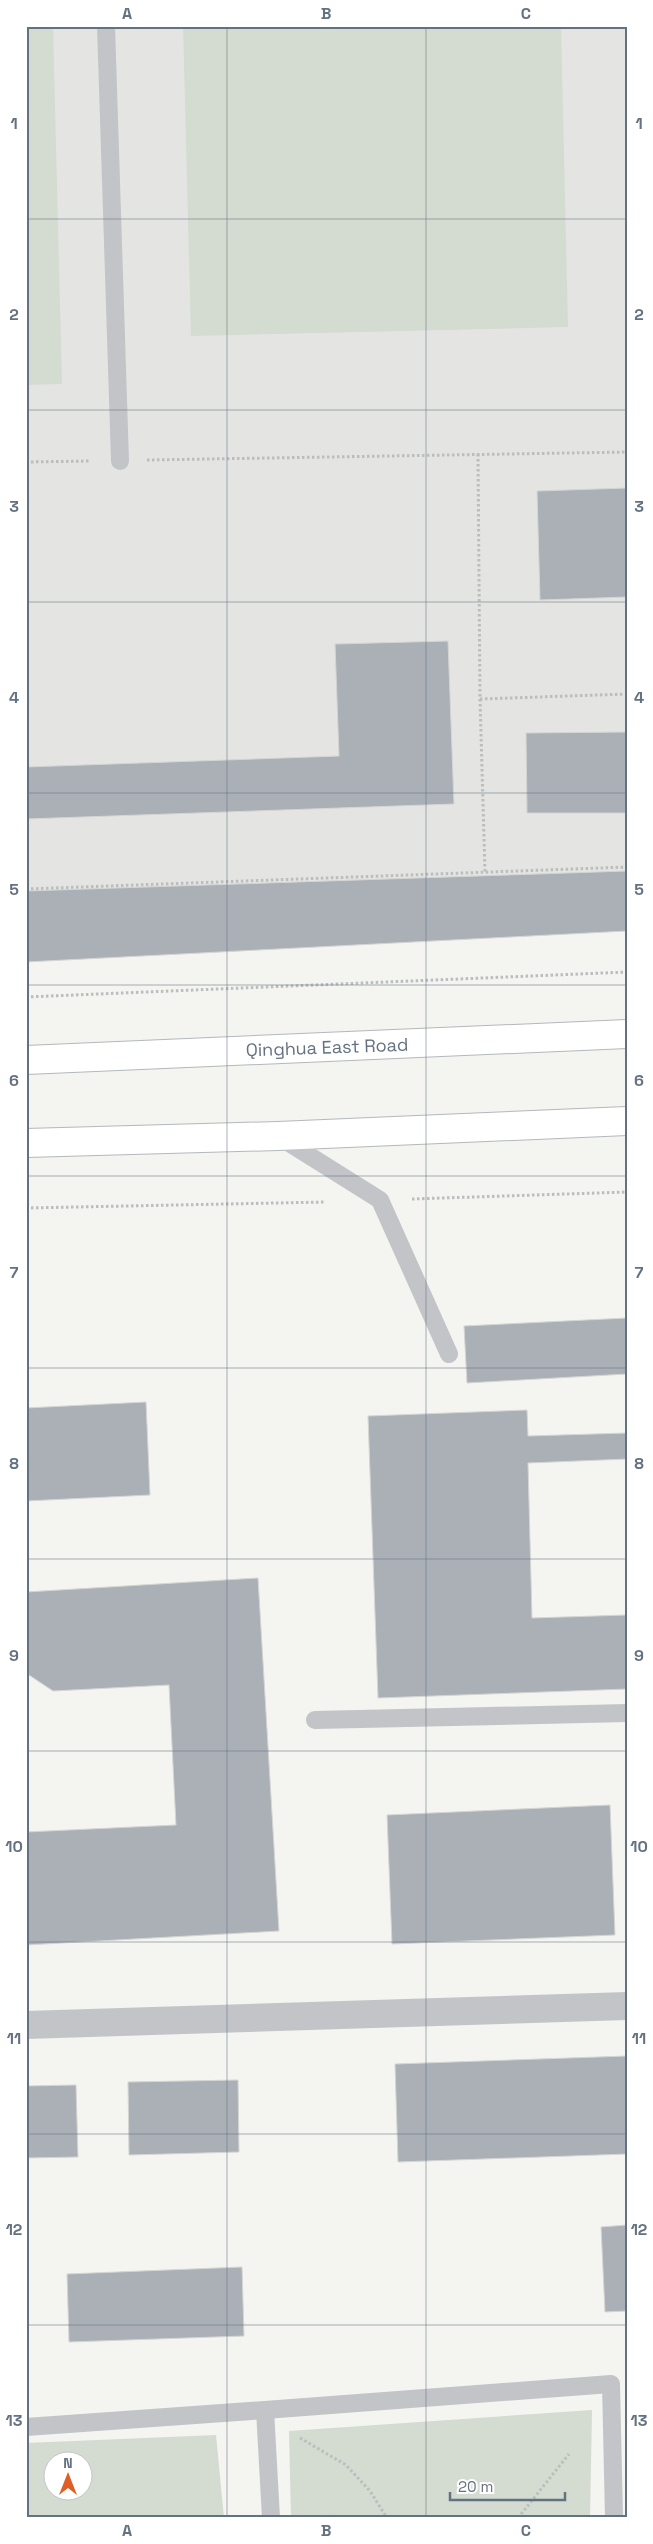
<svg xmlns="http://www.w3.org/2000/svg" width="653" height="2544" font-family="'Space Grotesk',sans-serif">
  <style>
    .built { fill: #e4e5e3 }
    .green { fill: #d4dbd1; fill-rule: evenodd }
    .building { fill: #aab0b6; stroke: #d5d5d3 }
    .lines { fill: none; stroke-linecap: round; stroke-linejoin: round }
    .secondary-casing { stroke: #b4b8bc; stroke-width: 30 }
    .path { stroke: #bbbdbf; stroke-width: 3; stroke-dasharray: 2.5 2.5; stroke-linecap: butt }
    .lane { stroke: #c2c4c8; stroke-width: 18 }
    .street { stroke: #c2c4c8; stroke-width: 28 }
    .secondary { stroke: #fff; stroke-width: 28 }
    .grid { fill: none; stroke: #647180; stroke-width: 1; stroke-opacity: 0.55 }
    .labels { text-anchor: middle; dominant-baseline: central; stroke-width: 5; stroke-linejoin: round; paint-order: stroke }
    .street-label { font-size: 18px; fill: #647180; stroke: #fff }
    .neatline { fill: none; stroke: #647180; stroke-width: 2 }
    .grid-label { font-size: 16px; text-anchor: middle; font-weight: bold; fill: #647180 }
  </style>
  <rect width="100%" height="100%" fill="#f4f4f0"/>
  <path class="built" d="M26,26h601v895l-601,13z"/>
  <g class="green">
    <path d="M26,26h27l9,358 -36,1z"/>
    <path d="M183,26h378l7,301 -377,9z"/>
    <path d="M592,2410l-2,108h-299l-2,-87z"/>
    <path d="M216,2435l8,83h-198v-75zM52,2462h30v30h-30z"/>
  </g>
  <g class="building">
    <path d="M627,488v109l-87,3 -3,-109z"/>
    <path d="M448,641l6,163 -428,15v-52l313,-11 -4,-112z"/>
    <path d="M627,732v81h-100l-1,-80z"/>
    <path d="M627,871v60l-601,31v-71z"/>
    <path d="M627,1318v56l-160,9 -3,-57z"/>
    <path d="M146,1402l4,93 -124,6v-93z"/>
    <path d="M527,1410l1,26 99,-3v26l-99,4 4,155 95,-3v74l-249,9 -10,-282z"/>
    <path d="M258,1578l21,353 -253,14v-113l150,-7 -7,-140 -116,6 -27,-18v-81z"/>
    <path d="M610,1805l5,130 -223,9 -5,-129z"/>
    <path d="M627,2056v98l-229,8 -3,-98z"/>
    <path d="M238,2080l1,72 -110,3 -1,-73z"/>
    <path d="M76,2085l2,72 -52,1v-72z"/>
    <path d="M627,2225v86l-22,1 -4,-85z"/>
    <path d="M242,2267l2,69 -175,6 -2,-68z"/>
  </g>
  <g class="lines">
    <defs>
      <g id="secondary">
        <path d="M26,1060l601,-26"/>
        <path d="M26,1143l252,-7 349,-15"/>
      </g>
    </defs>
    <use href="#secondary" class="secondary-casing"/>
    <g class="path">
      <path d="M478,454l2,245 147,-5"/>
      <path d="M147,460l480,-8"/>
      <path d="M26,462l65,-1"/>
      <path d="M480,699l5,173"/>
      <path d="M26,889l601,-22"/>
      <path d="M26,997l601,-25"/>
      <path d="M412,1199l215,-7"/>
      <path d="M26,1208l300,-6"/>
      <path d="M300,2438l46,27 24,26 17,27"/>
      <path d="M518,2518l51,-64"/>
    </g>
    <g class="lane">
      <path d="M106,26l14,435"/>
      <path d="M278,1136l102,64 69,154"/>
      <path d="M315,1720l312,-7"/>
      <path d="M265,2410l346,-26 3,134"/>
      <path d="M26,2427l239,-17 6,108"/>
    </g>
    <path class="street" d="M26,2025l601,-19"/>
    <use href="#secondary" class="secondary"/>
  </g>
  <path class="grid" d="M227,26v2492M426,26v2492M26,219h601M26,410h601M26,602h601M26,793h601M26,985h601M26,1176h601M26,1368h601M26,1559h601M26,1751h601M26,1942h601M26,2134h601M26,2325h601"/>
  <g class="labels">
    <g class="street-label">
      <text transform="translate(327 1047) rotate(-2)">Qinghua East Road</text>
    </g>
  </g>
  <rect width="653" height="2544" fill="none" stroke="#ffffff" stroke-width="55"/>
  <g transform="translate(68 2476)"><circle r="24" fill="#ffffff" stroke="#c1c6cc"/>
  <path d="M0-4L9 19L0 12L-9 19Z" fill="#de5e26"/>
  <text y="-8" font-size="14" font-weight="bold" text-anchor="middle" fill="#647180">N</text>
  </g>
  <path d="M450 2492v8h115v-8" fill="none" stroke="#647180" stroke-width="2.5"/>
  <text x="458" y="2492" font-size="15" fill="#647180" stroke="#ffffff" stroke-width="4" paint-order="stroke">20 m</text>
  <rect x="28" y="28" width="598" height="2488" class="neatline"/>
  <g class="grid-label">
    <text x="127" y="19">A</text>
    <text x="326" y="19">B</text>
    <text x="526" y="19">C</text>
    <text x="14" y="129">1</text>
    <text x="639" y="129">1</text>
    <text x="14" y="320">2</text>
    <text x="639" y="320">2</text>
    <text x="14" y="512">3</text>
    <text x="639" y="512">3</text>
    <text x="14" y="703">4</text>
    <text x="639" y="703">4</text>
    <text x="14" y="895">5</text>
    <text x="639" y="895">5</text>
    <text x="14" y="1086">6</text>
    <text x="639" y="1086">6</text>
    <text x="14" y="1278">7</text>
    <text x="639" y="1278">7</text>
    <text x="14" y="1469">8</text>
    <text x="639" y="1469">8</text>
    <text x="14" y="1661">9</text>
    <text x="639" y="1661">9</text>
    <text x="14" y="1852">10</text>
    <text x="639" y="1852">10</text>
    <text x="14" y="2044">11</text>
    <text x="639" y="2044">11</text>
    <text x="14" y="2235">12</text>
    <text x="639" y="2235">12</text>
    <text x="14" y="2426">13</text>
    <text x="639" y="2426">13</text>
    <text x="127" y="2536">A</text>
    <text x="326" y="2536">B</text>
    <text x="526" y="2536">C</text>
  </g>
</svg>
